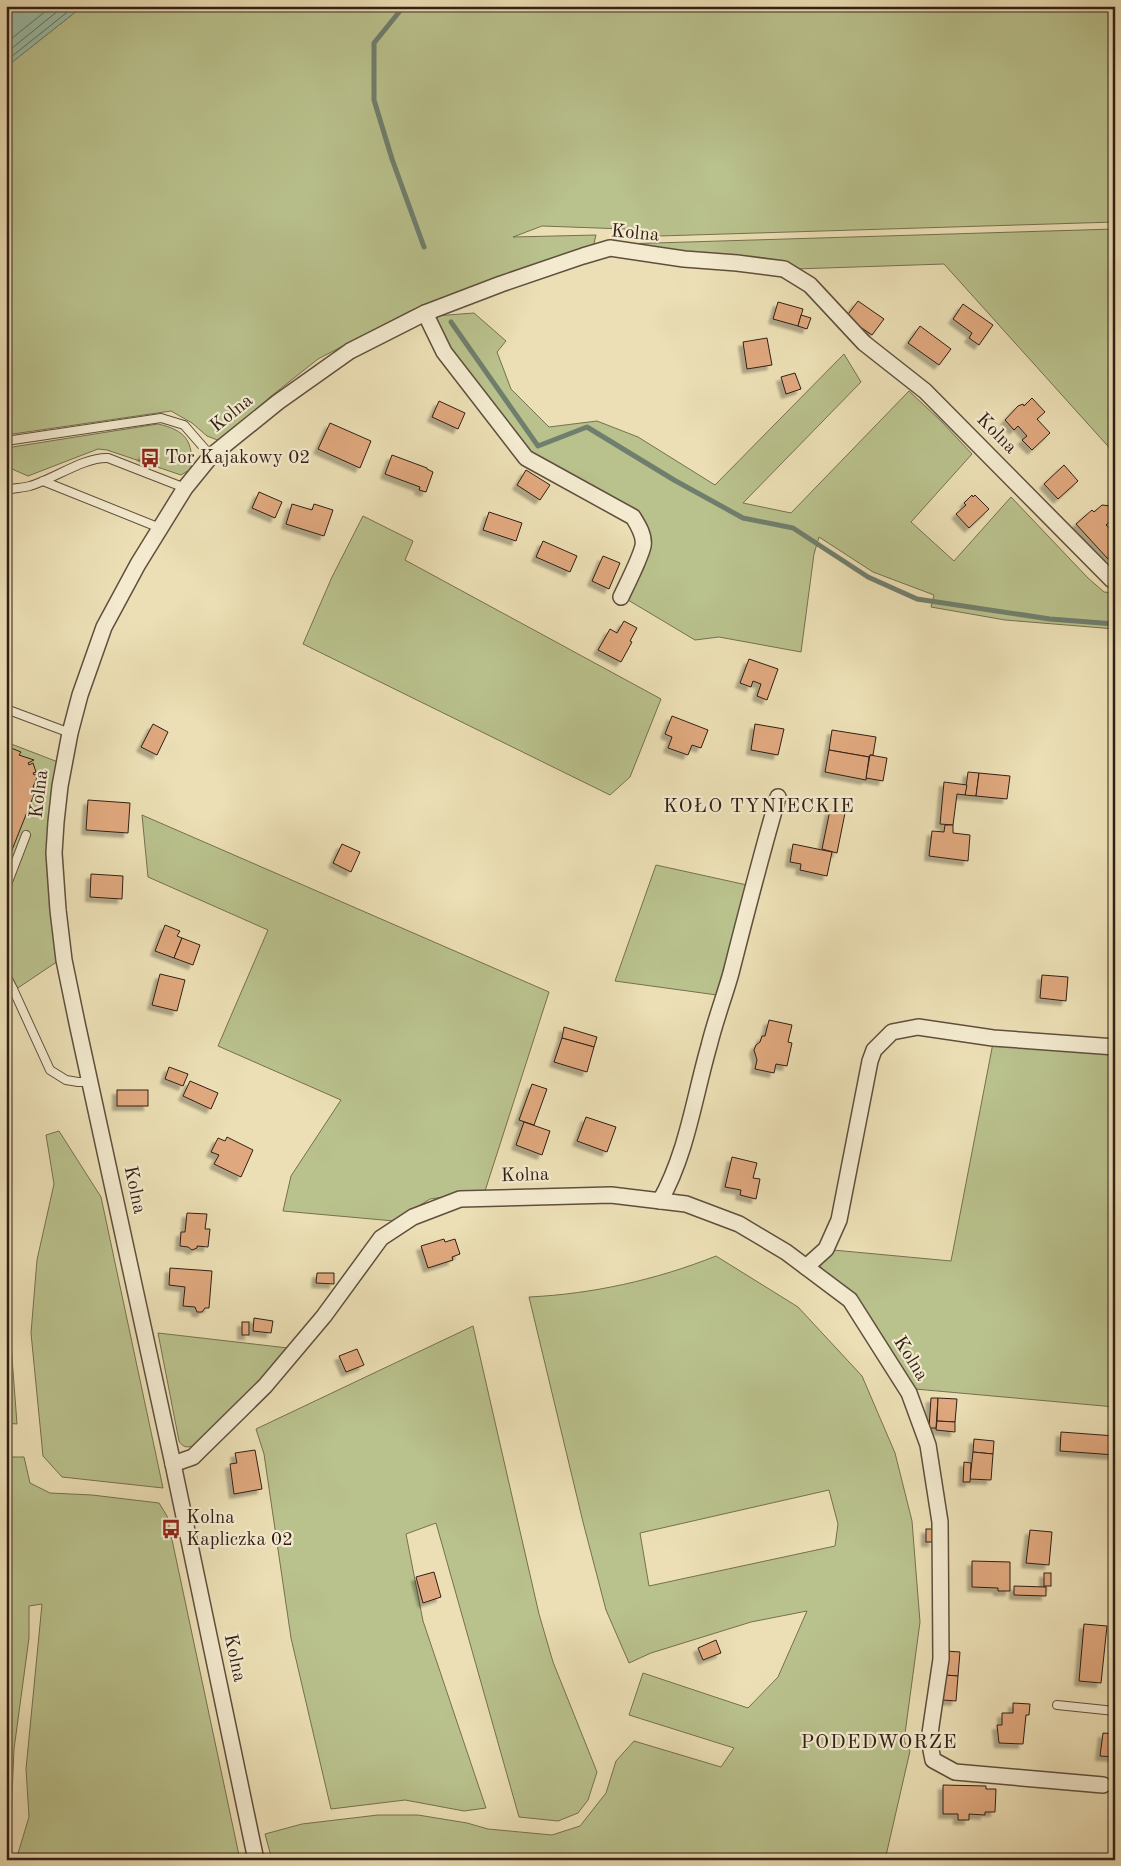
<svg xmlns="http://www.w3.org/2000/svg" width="1121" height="1866" font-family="'Old Standard TT',serif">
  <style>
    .green { fill: #b9c18c; stroke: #757050; fill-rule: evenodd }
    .water { fill: #9abda8; stroke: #707e6d }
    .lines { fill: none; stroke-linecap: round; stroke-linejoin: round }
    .shore { stroke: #666e5e; stroke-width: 1 }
    .stream { stroke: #707e6d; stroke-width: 5 }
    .building { fill: #e0a87e; stroke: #311f15; filter: url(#shadow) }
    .service-casing { stroke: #604f3d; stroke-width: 10 }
    .minor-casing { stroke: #604f3d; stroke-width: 18 }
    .service { stroke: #f3eacf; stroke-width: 8 }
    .minor { stroke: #f3eacf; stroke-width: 15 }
    .labels { text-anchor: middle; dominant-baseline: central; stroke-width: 4.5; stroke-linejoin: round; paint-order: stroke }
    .street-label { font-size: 19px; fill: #311f15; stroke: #f3eacf }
    .poi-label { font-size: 19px; fill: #311f15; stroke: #f3eacf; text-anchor: start }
    .neighbourhood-label { font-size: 20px; letter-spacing: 1px; fill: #311f15; stroke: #f3eacf }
  </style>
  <defs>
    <filter id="shadow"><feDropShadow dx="-4.5" dy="4.5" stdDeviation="1" flood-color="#0004"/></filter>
  </defs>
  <rect width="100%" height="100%" fill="#ecdfb5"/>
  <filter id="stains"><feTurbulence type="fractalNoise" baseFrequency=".004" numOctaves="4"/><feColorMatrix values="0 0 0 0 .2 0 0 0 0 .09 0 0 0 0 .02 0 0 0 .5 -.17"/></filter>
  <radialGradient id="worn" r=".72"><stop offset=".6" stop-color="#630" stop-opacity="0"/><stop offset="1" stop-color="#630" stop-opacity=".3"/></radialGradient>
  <g class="green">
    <path d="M83,6h1032v216l-488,15 -2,-8 -83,-3 -29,11 83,-2 -3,13 -94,31 -89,32 -92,48 -48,38 -39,37 -11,7 -13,-5 -15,-13 -21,-12 -165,24v-368z"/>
    <path d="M1115,229v225l-171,-190 -149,5 -163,-22 -10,-3z"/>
    <path d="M474,313l32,28 -9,11 14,37 38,38 48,-6 41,16 77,48 129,-131 17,28 -118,121 48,10 118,-122 32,30 31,33 -61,68 43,39 57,-64 77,81 16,14 11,1v36l-110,-9 -74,-13 3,-12 -61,-23 -54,-35 -5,17 -13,98 -82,-15 -24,3 -67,-40 16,-32 6,-28 -4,-17 -116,-69 -78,-98 -17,-40z"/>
    <path d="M158,424c27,6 36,17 33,45l-10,6 -74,-25 -9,-1 -70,27 -16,-7 -6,3v-24z"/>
    <path d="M363,516l50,25 -8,19 256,139 -31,78 -20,18 -307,-151 29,-67z"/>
    <path d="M6,742l52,20v199l-52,35z"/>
    <path d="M142,815l407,177 -64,199 -55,8 -36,22 -111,-10 8,-35 50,-76 -123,-54 50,-116 -120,-53z"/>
    <path d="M656,865l91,20 -30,110 -102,-14z"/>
    <path d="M993,1043l122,9v355l-200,-18 -19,-29 -76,-94 13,-16 118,11z"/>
    <path d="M59,1131l42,66 62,291 -101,-11 -19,-21 -12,-123 6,-73 17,-76 -8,-49z"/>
    <path d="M716,1256l82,51 64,69 33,77 17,68 8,101 -16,119 6,10 -25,109h-613l-7,-26 37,-10 76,-9h40l49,8 21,6 64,6 28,-9 26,-33 10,-32 18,-20 87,26 13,-19 -105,-33 14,-42 105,35 30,-31 29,-66 -56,11 -100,31 -22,10 -23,-53 -23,-88 -54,-225c63,-3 127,-17 187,-41zM829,1490l9,34 -3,22 -186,40 -9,-53z"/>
    <path d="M6,1301l2,3 9,120 -11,-1z"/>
    <path d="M473,1326l66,288 14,48 44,110 -9,28 -10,13 -20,8 -39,-4 -83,-294 -30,11 17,87 63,187 -22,3 -59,-11 -74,9 -40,-171 -27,-184 -8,-25z"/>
    <path d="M158,1333l130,15 -42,49 -51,48c-7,3 -12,3 -16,-4z"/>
    <path d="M6,1457h18l6,26 20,10 42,2 67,8 8,13 73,344h-224l13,-43 -3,-48 16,-165 -13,2v32l-15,111 -3,72h-5z"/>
  </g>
  <path class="water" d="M6,6h77l-77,61z"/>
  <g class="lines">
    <g class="shore">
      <path d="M6,43l46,-37"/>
      <path d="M6,53l58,-47"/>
      <path d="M6,61l69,-55"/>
    </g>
    <g class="stream">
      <path d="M404,6l-30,37v57l18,59 32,88"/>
      <path d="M451,322l87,124 49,-19 87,53 69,38 50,10 75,49 49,22 133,20 65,5"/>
    </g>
  </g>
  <g class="building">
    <path d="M858,301l26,18 -12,16 -26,-18z"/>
    <path d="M778,302l25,7 -5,17 -25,-7z"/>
    <path d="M963,304l30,21 -14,20 -10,-7 3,-5 -19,-14z"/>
    <path d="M801,315l10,3 -4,11 -9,-3z"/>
    <path d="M920,326l31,23 -12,16 -31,-22z"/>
    <path d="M767,338l5,27 -25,4 -4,-27z"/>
    <path d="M795,373l6,16 -15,5 -5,-17z"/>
    <path d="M1032,398l13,14 -8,7 13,14 -18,17 -10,-10 5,-4 -9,-10 -4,4 -9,-10 13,-14 5,-2 1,2z"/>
    <path d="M439,401l26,12 -7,16 -26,-12z"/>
    <path d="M330,423l41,18 -11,27 -42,-19z"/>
    <path d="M144,453l16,6 -2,3 -16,-5z"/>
    <path d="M392,455l35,13v1l6,3 -7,20 -7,-2 1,-3 -35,-13z"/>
    <path d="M1064,465l14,16 -20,18 -14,-15z"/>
    <path d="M526,470l24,15 -10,15 -23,-15z"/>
    <path d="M259,492l23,10 -7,16 -23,-10z"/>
    <path d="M972,495l1,2 2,-2 14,14 -20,19 -13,-14 10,-9 -2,-2z"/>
    <path d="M292,504l20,6 2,-6 19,6 -9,26 -38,-12z"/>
    <path d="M1102,505l9,1 3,7v5l-8,7 9,9v19l-7,6 -32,-35 16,-14 2,2z"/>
    <path d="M489,512l33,11 -6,18 -33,-11z"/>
    <path d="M543,541l34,15 -7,16 -34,-15z"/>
    <path d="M603,556l17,7 -11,26 -17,-8z"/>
    <path d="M624,621l13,7 -7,13 2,1 -11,20 -23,-12 12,-21 7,4z"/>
    <path d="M749,659l29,10 -11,31 -10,-4 4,-12 -8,-3 -2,6 -11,-4z"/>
    <path d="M672,716l36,14 -7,18 -9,-3 -4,10 -20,-7 4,-11 -7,-3z"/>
    <path d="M153,724l15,8 -11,23 -16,-8z"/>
    <path d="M755,724l29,5 -6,26 -27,-5z"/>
    <path d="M832,730l44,7 -3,18h-3l-1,2 -40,-7z"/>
    <path d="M6,746l15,6 -2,3 15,5 -6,3 1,2 4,-2 3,9 -3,1 1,2 5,-2 -6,14h4l-31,78z"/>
    <path d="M829,750l40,7 -3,23 -41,-8z"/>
    <path d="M870,755l17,3 -4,23 -17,-3z"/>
    <path d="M968,772l11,1 -3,23 -11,-1z"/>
    <path d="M979,773l31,3 -3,23 -31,-3z"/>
    <path d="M944,782l23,3 -2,10 -8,-1 -4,31 -13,-1z"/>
    <path d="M88,800l42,3 -2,30 -42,-3z"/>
    <path d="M830,810l15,3 -8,40 -15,-4z"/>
    <path d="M945,825h8v8l17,2 -2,26 -39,-5 3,-25 12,1z"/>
    <path d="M342,844l18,8 -9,20 -18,-9z"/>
    <path d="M793,844l39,8 -5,24 -27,-6 1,-6 -11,-2z"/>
    <path d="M91,874l32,2 -1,23 -32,-2z"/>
    <path d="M165,925l15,6 -3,5 5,2 -8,20 -19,-7z"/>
    <path d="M182,938l18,7 -7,20 -19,-7z"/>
    <path d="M160,974l25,6 -8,31 -25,-6z"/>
    <path d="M1042,975l26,2 -2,24 -26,-3z"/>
    <path d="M769,1020l23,5 -4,17 4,1 -5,23 -11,-2 -2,9 -19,-4 2,-9 -3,-10 2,-5 4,-3 2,-6h3z"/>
    <path d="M564,1027l33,10 -3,10 -32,-9z"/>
    <path d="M562,1038l32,9 -7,25 -33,-10z"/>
    <path d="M169,1067l19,7 -5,12 -18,-7z"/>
    <path d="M190,1081l28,12 -7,16 -28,-13z"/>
    <path d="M532,1084l15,5 -13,36 -15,-5z"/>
    <rect x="117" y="1090" width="31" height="16"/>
    <path d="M586,1117l30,10 -9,25 -30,-11z"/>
    <path d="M524,1122l26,9 -8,24 -26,-10z"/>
    <path d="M227,1137l26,13 -12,27 -27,-13 5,-9 -8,-3 7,-14 7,3z"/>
    <path d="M732,1157l25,6 -4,15 7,1 -4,20 -16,-4 1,-5 -16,-3z"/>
    <path d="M187,1213l20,1 -2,15h5l-2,18 -11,-1v2l-5,2 -4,-3 -8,-1 1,-14h4z"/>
    <path d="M444,1239l1,3 10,-3 5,15 -8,3 1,3 -25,8 -7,-22z"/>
    <path d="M170,1268l42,3 -3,37h-4l-3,4h-5l-2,-5 -12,-1 2,-19 -16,-2z"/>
    <path d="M317,1273h17v11l-18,-1z"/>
    <path d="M254,1318l19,3 -2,12 -18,-2z"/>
    <rect x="242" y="1322" width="7" height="13"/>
    <path d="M357,1349l7,16 -18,7 -7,-16z"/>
    <path d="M931,1398h7l-2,30h-7z"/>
    <path d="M938,1398l19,1 -2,23 -18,-1z"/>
    <path d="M937,1421l18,1v10l-19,-2z"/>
    <path d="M1061,1432l54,4v19l-55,-4z"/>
    <path d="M974,1439l20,2 -1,13 -20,-2z"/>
    <path d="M255,1450l7,39 -28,5 -4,-30 7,-1 -2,-10z"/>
    <path d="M973,1452l20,2 -2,26 -21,-1z"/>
    <path d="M964,1462l7,1 -1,19h-7z"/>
    <rect x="926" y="1529" width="7" height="13"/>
    <path d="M1030,1530l22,2 -3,33 -23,-2z"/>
    <path d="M972,1561l38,1v29h-12v-3l-26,-1z"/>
    <path d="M434,1572l7,25 -18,6 -7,-26z"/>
    <rect x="1044" y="1573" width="7" height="13"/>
    <path d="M1014,1586l32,1v9l-32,-1z"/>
    <path d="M1084,1624l23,2 -6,57 -22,-2z"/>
    <path d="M716,1640l5,13 -18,7 -5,-12z"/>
    <path d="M946,1651l14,1 -2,24 -13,-1z"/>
    <path d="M945,1675l13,1 -2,25 -13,-1z"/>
    <path d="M1013,1703l17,1 -1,11h-3l-3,29 -24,-1 -2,-18h5v-12h11z"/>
    <path d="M1103,1733l12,1v23l-15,-1z"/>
    <path d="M943,1785l43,1v3h10l-1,23h-10v3l-16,-1v6h-11v-6h-15z"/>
  </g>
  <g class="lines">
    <defs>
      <g id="service">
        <path d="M6,441l155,-23 23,7 27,31"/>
        <path d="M43,481l117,47"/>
        <path d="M6,490c8,-2 16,-2 24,-4 24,-7 54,-29 78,-28l77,30"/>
        <path d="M6,709l64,24"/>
        <path d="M6,887l20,-52"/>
        <path d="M6,975l7,14"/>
        <path d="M6,992l7,-3 37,81 16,10 12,2h12"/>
        <path d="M1057,1705l58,6"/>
      </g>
      <g id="minor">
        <path d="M425,313l19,39 82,106 107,59c5,8 12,19 10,29 -3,13 -16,38 -22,51"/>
        <path d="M660,1201c27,-48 34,-103 49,-155 6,-25 15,-48 22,-73 15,-59 30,-117 47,-176"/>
        <path d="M806,1267l20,-18 13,-29 31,-159 4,-11 18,-18 26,-5 75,11 122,9"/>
        <path d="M173,1464l20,-7 6,-6 66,-65 59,-70 57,-78 32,-21 47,-18 151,-4 75,9 53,20 47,28 64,48 59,93 19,52 12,77 1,137 -12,81 4,20 22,12 148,13"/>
        <path d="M256,1860l-83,-396 -96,-441 -13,-63 -6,-50 -4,-57 2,-31 4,-36 10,-53 10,-38 24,-68 34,-63 47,-76 26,-32 67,-54 72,-51 75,-38 76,-29 82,-28 27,-8 74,11 53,4 47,6 26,16 54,58 61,48 187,189"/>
      </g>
    </defs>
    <use href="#service" class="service-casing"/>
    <use href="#minor" class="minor-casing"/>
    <use href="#service" class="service"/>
    <use href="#minor" class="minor"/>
  </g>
  <defs>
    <symbol id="bus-bare" viewBox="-9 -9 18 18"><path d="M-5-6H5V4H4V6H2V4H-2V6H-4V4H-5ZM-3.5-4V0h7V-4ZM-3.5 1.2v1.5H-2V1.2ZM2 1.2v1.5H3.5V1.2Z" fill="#8f2418" stroke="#f3eacf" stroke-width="2.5" paint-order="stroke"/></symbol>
  </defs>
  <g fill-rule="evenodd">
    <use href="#bus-bare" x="136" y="444" width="28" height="28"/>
    <use href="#bus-bare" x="157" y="1515" width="28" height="28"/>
  </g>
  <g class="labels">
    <g class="street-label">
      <text transform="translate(635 234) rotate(5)">Kolna</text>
      <text transform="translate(232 414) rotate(-39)">Kolna</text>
      <text transform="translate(996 434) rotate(45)">Kolna</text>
      <text transform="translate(40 794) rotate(-83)">Kolna</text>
      <text transform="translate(525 1176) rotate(-2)">Kolna</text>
      <text transform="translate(134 1190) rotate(78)">Kolna</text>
      <text transform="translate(910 1359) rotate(58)">Kolna</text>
      <text transform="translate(234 1658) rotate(78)">Kolna</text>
    </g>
    <g class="poi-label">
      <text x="165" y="458">Tor Kajakowy 02</text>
      <text x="186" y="1518">Kolna<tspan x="186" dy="22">Kapliczka 02</tspan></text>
    </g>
    <g class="neighbourhood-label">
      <text x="759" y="807">KOŁO TYNIECKIE</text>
      <text x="879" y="1743">PODEDWORZE</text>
    </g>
  </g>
  <rect width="1121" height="1866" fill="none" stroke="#ecdfb5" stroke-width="25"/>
  <rect x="8" y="8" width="1106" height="1851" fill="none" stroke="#311f15" stroke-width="2.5"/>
  <rect x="12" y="12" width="1096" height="1841" fill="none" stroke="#311f15"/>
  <rect width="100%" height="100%" filter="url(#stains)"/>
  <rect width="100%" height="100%" fill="url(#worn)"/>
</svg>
